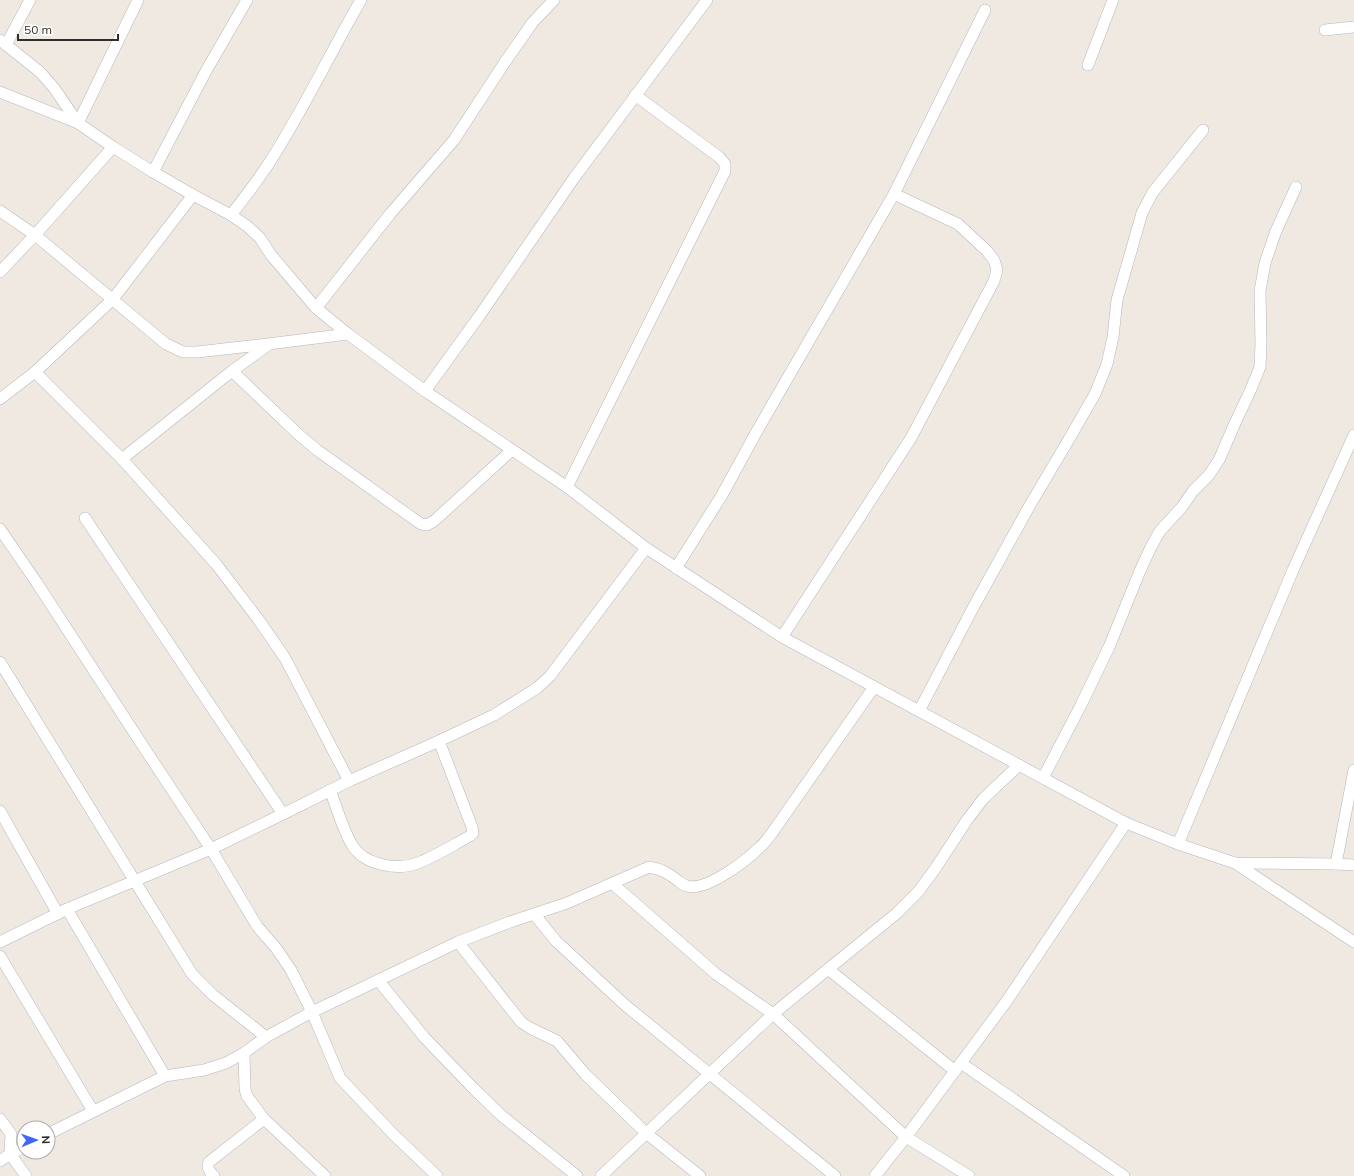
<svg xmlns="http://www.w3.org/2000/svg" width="1354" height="1176" font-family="Mulish,sans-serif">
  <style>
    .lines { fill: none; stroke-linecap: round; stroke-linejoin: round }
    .minor-casing { stroke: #b4b7c1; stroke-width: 12 }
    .minor { stroke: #fff; stroke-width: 11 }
  </style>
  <rect width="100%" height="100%" fill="#efe9e1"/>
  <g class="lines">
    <defs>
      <g id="minor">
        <path d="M1325,30l29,-3"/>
        <path d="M0,40l40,32 14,16 24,35 35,24 40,25 40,23 38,20 16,11 13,12 11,17 45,53 32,26 77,57 142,96 79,61 136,89 344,186 52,21 57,19 101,1 18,1"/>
        <path d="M6,45l24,-45"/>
        <path d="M1088,65l25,-65"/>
        <path d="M0,92l78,31 60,-123"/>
        <path d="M153,172l53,-101 41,-71"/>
        <path d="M0,211l35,24 131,109 17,8h14l71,-8 80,-10"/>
        <path d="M231,215c14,-18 28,-36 40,-55 33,-51 59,-107 90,-160"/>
        <path d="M0,272l35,-37 78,-88"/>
        <path d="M316,308l74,-94 64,-74 51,-78 28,-40 21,-22"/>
        <path d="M232,371l66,63 19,16 104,74 6,1 7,-4 78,-71"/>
        <path d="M35,372l87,87 94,105 42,55 27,39 64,123"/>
        <path d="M425,391l55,-76 94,-137 133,-178"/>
        <path d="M0,399l35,-27 78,-73 80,-104"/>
        <path d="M122,459l110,-88 36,-26"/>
        <path d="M567,487l158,-316v-7l-6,-7 -84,-62"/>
        <path d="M85,518l198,296"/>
        <path d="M0,529l37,54 102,157 72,109 46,77 19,22 15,22 21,42 28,66 53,56 44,42"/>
        <path d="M676,568l46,-73 35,-64 137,-237 91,-184"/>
        <path d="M782,637l129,-199 83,-157 3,-11 -3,-10 -7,-9 -29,-27 -64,-30"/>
        <path d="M0,662l192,312 21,21 53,42"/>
        <path d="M919,711l55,-105 56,-101 35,-59 30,-52 12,-30 6,-27 4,-37 25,-87 11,-21 50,-62"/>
        <path d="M1043,778l38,-73 28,-58 31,-76 11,-24 9,-16 22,-24 11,-16 16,-16 10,-15 16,-37 16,-34 9,-22 1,-23 -1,-53 5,-28 11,-32 20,-44"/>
        <path d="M330,790c7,18 12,38 22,55 12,20 45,26 66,18 18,-7 35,-18 52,-27l3,-3 -1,-6 -33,-86"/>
        <path d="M0,811l58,103"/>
        <path d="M1178,844l115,-274 61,-135"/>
        <path d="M1235,863l119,79"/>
        <path d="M1336,864l18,-94"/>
        <path d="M613,884l103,90 57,40 133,123 63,39"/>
        <path d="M67,909l98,167"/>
        <path d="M534,914l22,27 69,64 210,171"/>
        <path d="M0,942l67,-33 144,-60 72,-35 66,-33 90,-40 55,-26 43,-27 13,-12 96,-128"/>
        <path d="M458,942l63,80 9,6 27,13 28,33 61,59 54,43"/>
        <path d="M0,956l93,155"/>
        <path d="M828,969l127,102"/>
        <path d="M378,980l46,57 50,52 28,27 75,60"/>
        <path d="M244,1053l1,36 2,7 17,23 61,57"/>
        <path d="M961,1063l163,113"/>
        <path d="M0,1119l11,15 -1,20 16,22"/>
        <path d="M48,1134l117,-58 39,-6 22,-7 18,-10 22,-16 46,-25 146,-70 52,-20 57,-19 82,-36c12,2 19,6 28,13 3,2 6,5 10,6 19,6 60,-26 73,-39 5,-4 8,-9 12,-14l102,-146"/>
        <path d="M0,1161l10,-7 14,-7"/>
        <path d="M214,1176c-4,-4 -8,-8 -5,-14l55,-43"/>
        <path d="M601,1176l172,-162 124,-101 21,-21 17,-23 32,-49 16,-21 36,-34"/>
        <path d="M875,1176l31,-39 100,-135 120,-179"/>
      </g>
    </defs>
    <use href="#minor" class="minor-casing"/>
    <use href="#minor" class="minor"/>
  </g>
  <g transform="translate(36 1140) rotate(88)"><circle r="19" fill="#ffffff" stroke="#ababab"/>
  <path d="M0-3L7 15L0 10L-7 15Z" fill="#4264fb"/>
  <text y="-6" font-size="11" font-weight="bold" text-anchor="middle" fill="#2e2e2e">N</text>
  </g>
  <path d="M18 34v6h100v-6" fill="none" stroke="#2e2e2e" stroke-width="2"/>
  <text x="24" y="34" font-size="12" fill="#2e2e2e" stroke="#ffffff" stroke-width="3" paint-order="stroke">50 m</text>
</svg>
